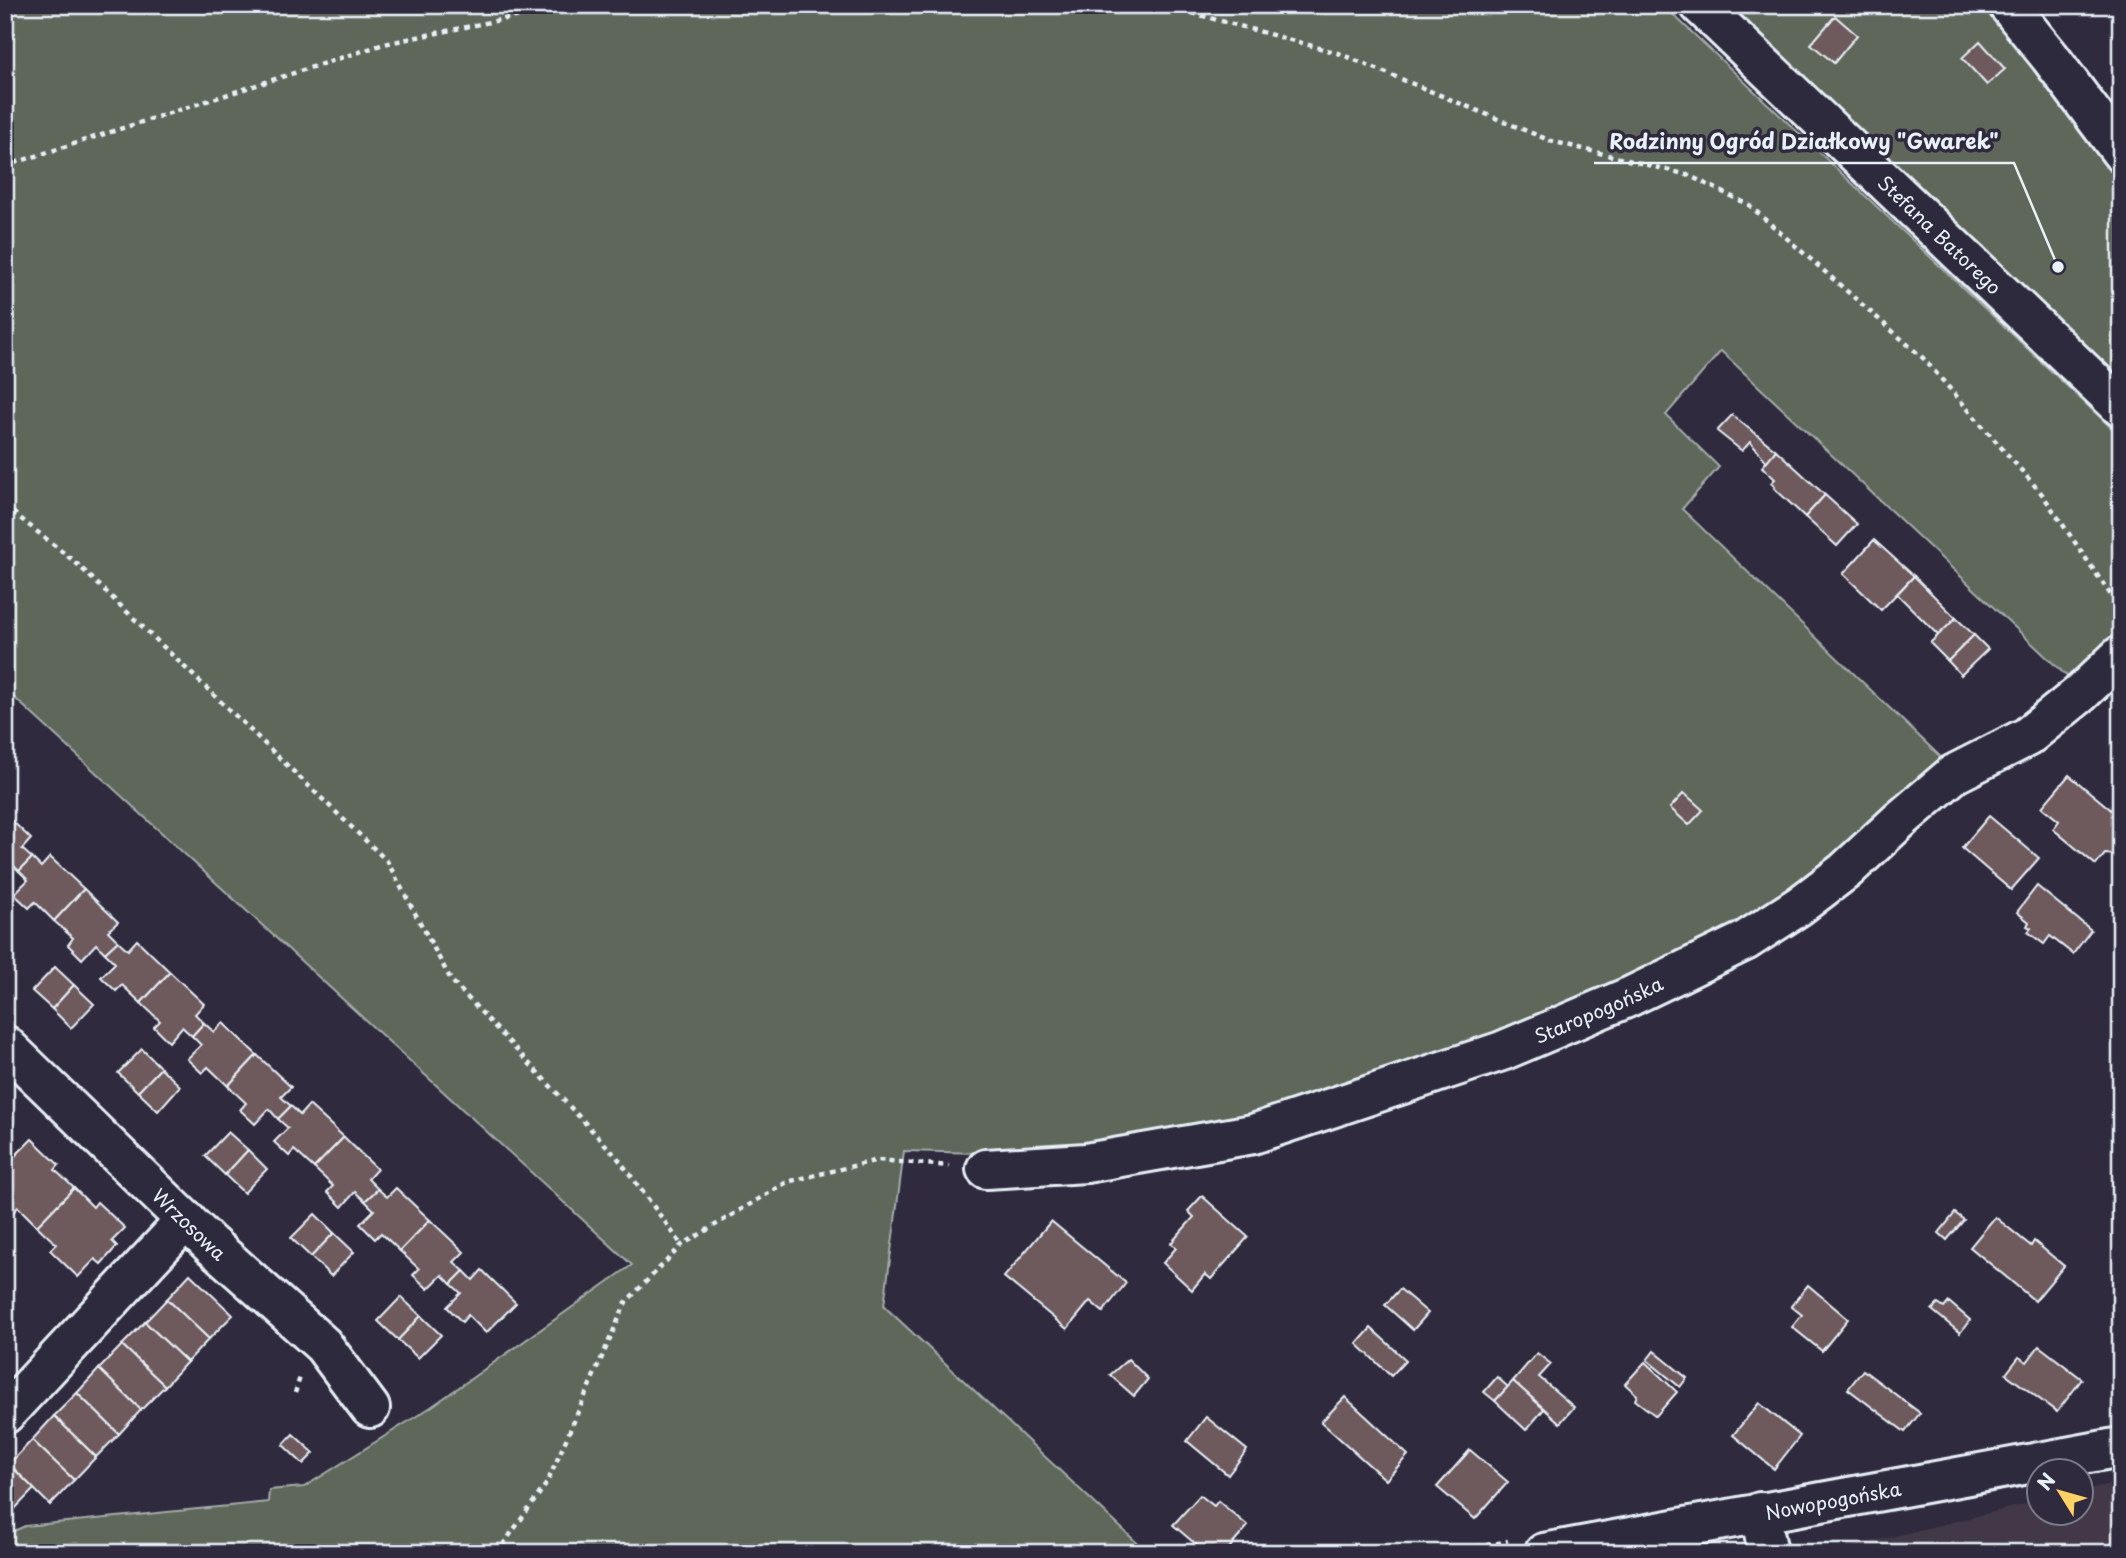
<svg xmlns="http://www.w3.org/2000/svg" width="2126" height="1558" font-family="'Playpen Sans',sans-serif">
  <style>
    .built { fill: #423846 }
    .green { fill: #5e665a; stroke: #a3aca9; stroke-width: 2 }
    .building { fill: #6e5a5c; stroke: #e8f1f8; stroke-width: 2 }
    .lines { fill: none; stroke-linecap: round; stroke-linejoin: round }
    .minor-casing { stroke: #e8f1f8; stroke-width: 44 }
    .path { stroke: #e8f1f8; stroke-width: 4.5; stroke-dasharray: 5 5; stroke-linecap: butt }
    .minor { stroke: #2f2a3d; stroke-width: 38 }
    .labels { text-anchor: middle; dominant-baseline: central; stroke-width: 7; stroke-linejoin: round; paint-order: stroke }
    .street-label { font-size: 19px; fill: #e8f1f8; stroke: #2f2a3d }
    .leader { fill: none; stroke: #e8f1f8; stroke-width: 2.5 }
    .callout-dot { fill: #e8f1f8; stroke: #2f2a3d; stroke-width: 2.5 }
    .callout-label { font-size: 21px; text-anchor: middle; font-weight: bold; fill: #e8f1f8; stroke: #2f2a3d; stroke-width: 7; stroke-linejoin: round; paint-order: stroke }
  </style>
  <rect width="100%" height="100%" fill="#2f2a3d"/>
  <filter id="ink" filterUnits="userSpaceOnUse"><feTurbulence type="fractalNoise" baseFrequency=".0143" numOctaves="2"/><feDisplacementMap in="SourceGraphic" scale="14" xChannelSelector="R" yChannelSelector="G"/><feConvolveMatrix kernelMatrix="1 2 1 2 8 2 1 2 1" color-interpolation-filters="sRGB"/></filter>
  <g filter="url(#ink)">
    <path class="built" d="M2121,1481v72h-296l213,-52v11h42l1,-21z"/>
    <g class="green">
      <path d="M5,5h1658l458,432v263l-12,-20 -19,18 -369,-347 -55,64 53,52 -37,42 266,255 -196,161 -255,113 -247,85 -165,33 -181,-5 -20,155 264,247h-1143v-18l20,-9 243,-24 1,-12 35,-3 127,-80 201,-142 -627,-576z"/>
      <path d="M1713,5h295l113,146v232z"/>
    </g>
    <g class="building">
      <path d="M1835,16l22,19 -23,28 -23,-19z"/>
      <path d="M1980,41l25,28 -18,16 -25,-27z"/>
      <path d="M1732,415l44,35 -9,12 -17,-20 -8,9 -25,-20z"/>
      <path d="M1776,450l49,45 -20,22 -31,-29 1,-1 -4,-4 4,-4 -13,-12z"/>
      <path d="M1825,495l32,29 -20,22 -32,-29z"/>
      <path d="M1874,540l40,36 -33,34 -38,-36z"/>
      <path d="M1914,576l42,42 -17,18 -42,-42z"/>
      <path d="M1956,618l18,17 -26,26 -18,-18z"/>
      <path d="M1974,635l14,14 -27,26 -13,-14z"/>
      <path d="M2069,775l52,43v32l-4,5 -12,-1 -9,11 -43,-36 6,-8 -17,-14z"/>
      <path d="M1684,793l19,17 -14,15 -19,-17z"/>
      <path d="M5,814l26,25 -9,10 10,9 -13,13 -9,-9 -5,4z"/>
      <path d="M1989,816l50,42 -28,32 -49,-42z"/>
      <path d="M50,857l34,32 -30,32 -19,-19 -6,6 -15,-14 14,-14 -9,-9 13,-13 9,9z"/>
      <path d="M2037,886l54,44 -18,24 -23,-18 -6,8 -16,-12 3,-4 -4,-2 2,-4 -12,-10z"/>
      <path d="M84,889l34,33 -10,9 10,10 -13,12 -9,-9 -14,15 -14,-14 5,-7 -19,-17z"/>
      <path d="M137,940l33,32 -29,31 -19,-18 -6,6 -15,-14 14,-14 -10,-10 13,-12 10,9z"/>
      <path d="M55,967l19,18 -22,24 -20,-18z"/>
      <path d="M170,972l34,32 -9,10 9,9 -12,13 -10,-9 -13,15 -15,-15 6,-6 -19,-18z"/>
      <path d="M74,985l20,19 -23,24 -19,-19z"/>
      <path d="M204,1023l10,9 9,-9 34,32 -29,31 -20,-19 -6,6 -15,-14 14,-14 -9,-9z"/>
      <path d="M142,1049l19,19 -23,24 -20,-19z"/>
      <path d="M257,1055l34,32 -10,10 10,9 -13,13 -9,-10 -14,15 -15,-14 6,-7 -18,-17z"/>
      <path d="M161,1068l19,18 -22,25 -20,-19z"/>
      <path d="M309,1105l35,32 -30,31 -20,-18 -5,6 -15,-14 14,-14 -10,-9 13,-13 9,9z"/>
      <path d="M228,1132l20,18 -23,25 -20,-19z"/>
      <path d="M344,1137l33,32 -9,10 10,10 -13,12 -10,-9 -13,15 -15,-15 6,-6 -19,-18z"/>
      <path d="M32,1139l27,26 -4,5 19,18 -37,38 -19,-19 -6,6 -7,-7v-40z"/>
      <path d="M248,1150l19,19 -23,24 -19,-18z"/>
      <path d="M74,1188l19,19 4,-5 28,26 -13,13 5,5 -16,18 -6,-5 -17,18 -28,-27 6,-6 -19,-18z"/>
      <path d="M396,1188l34,32 -30,31 -19,-18 -6,6 -15,-15 14,-14 -9,-9 13,-12 9,8z"/>
      <path d="M1202,1196l46,41 -37,42 -6,-5 -13,16 -29,-27 13,-15 -5,-5 23,-26 -6,-6z"/>
      <path d="M1955,1213l9,7 -17,20 -8,-7z"/>
      <path d="M315,1214l19,19 -23,24 -20,-19z"/>
      <path d="M1995,1217l36,29 3,-5 30,25 -29,35 -65,-54z"/>
      <path d="M430,1220l34,32 -10,10 10,9 -13,13 -9,-9 -14,14 -15,-14 6,-6 -19,-18z"/>
      <path d="M1051,1221l75,62 -23,29 -13,-11 -23,28 -63,-52z"/>
      <path d="M334,1233l20,19 -23,24 -20,-19z"/>
      <path d="M482,1270l34,33 -30,30 -18,-18 -6,7 -15,-15 14,-14 -10,-9 13,-13 9,9z"/>
      <path d="M190,1274l43,41 -24,24 -42,-40z"/>
      <path d="M1808,1285l40,34 -26,32 -30,-24 10,-12 -11,-9z"/>
      <path d="M1400,1289l28,24 -15,17 -28,-25z"/>
      <path d="M401,1297l20,19 -23,24 -20,-19z"/>
      <path d="M167,1299l42,40 -22,23 -42,-40z"/>
      <path d="M1949,1302l21,18 -10,13 -28,-23 6,-6 6,4z"/>
      <path d="M421,1316l20,19 -23,23 -20,-18z"/>
      <path d="M145,1322l42,40 -22,24 -43,-41z"/>
      <path d="M1371,1328l35,32 -15,16 -34,-32z"/>
      <path d="M122,1345l43,41 -24,24 -42,-41z"/>
      <path d="M2039,1346l43,33 -25,33 -51,-38 13,-17 8,5z"/>
      <path d="M1654,1351l33,27 -7,9 -33,-27z"/>
      <path d="M1537,1353l14,11 -12,13 35,30 -14,16 -47,-42z"/>
      <path d="M1128,1359l20,20 -14,17 -24,-21z"/>
      <path d="M1645,1362l32,30 -21,24 -21,-16 2,-5 -12,-11z"/>
      <path d="M99,1369l42,41 -22,24 -42,-41z"/>
      <path d="M1863,1370l57,43 -15,19 -57,-43z"/>
      <path d="M1497,1377l11,10 -13,14 -11,-9z"/>
      <path d="M1513,1381l31,28 -18,21 -31,-29z"/>
      <path d="M77,1393l42,41 -23,23 -42,-41z"/>
      <path d="M1345,1397l63,58 -22,25 -65,-58z"/>
      <path d="M1759,1403l41,33 -26,33 -41,-34z"/>
      <path d="M54,1416l42,41 -22,23 -42,-40z"/>
      <path d="M1206,1417l41,33 -19,25 -41,-34z"/>
      <path d="M293,1434l21,19 -11,11 -20,-19z"/>
      <path d="M32,1440l42,40 -24,25 -41,-41z"/>
      <path d="M1470,1450l38,32 -33,37 -38,-32z"/>
      <path d="M9,1464l25,25 -28,29 -1,-51z"/>
      <path d="M1200,1495l14,11 4,-5 30,25 -23,27h-19l-33,-28z"/>
    </g>
    <g class="lines">
      <defs>
        <g id="minor">
          <path id="s1" d="M1700,5l421,402"/>
          <path d="M2008,5l42,52 71,95"/>
          <path id="s2" d="M5,1045l205,199 113,101 47,63"/>
          <path id="s3" d="M986,1169l100,-6 167,-29 249,-83 127,-54 116,-56 54,-35 46,-35 55,-51 54,-46 73,-37 53,-43 41,-39"/>
          <path d="M5,1414l181,-194"/>
          <path d="M1760,1512l8,41"/>
          <path id="s4" d="M1544,1553l577,-106"/>
        </g>
      </defs>
      <use href="#minor" class="minor-casing"/>
      <g class="path">
        <path d="M1163,5l175,48 213,88 137,34 61,30 174,153 119,136 79,116"/>
        <path d="M5,166l379,-122 188,-39"/>
        <path d="M5,506l70,56 312,299 64,119 166,177 65,88"/>
        <path d="M295,1393l5,-16"/>
        <path d="M497,1553l50,-70 79,-181 56,-57 105,-63 91,-22 71,6"/>
        <path d="M1447,1553l61,-12"/>
      </g>
      <use href="#minor" class="minor"/>
    </g>
  </g>
  <g class="labels">
    <g class="street-label">
      <text stroke="none"><textPath href="#s1" startOffset="332">Stefana Batorego</textPath></text>
      <text stroke="none"><textPath href="#s3" startOffset="637">Staropogońska</textPath></text>
      <text stroke="none"><textPath href="#s2" startOffset="257">Wrzosowa</textPath></text>
      <text stroke="none"><textPath href="#s4" startOffset="294">Nowopogońska</textPath></text>
    </g>
  </g>
  <path class="leader" d="M2058 267L2014 163H1594"/>
  <circle class="callout-dot" cx="2058" cy="267" r="7"/>
  <g class="callout-label">
    <text x="1804" y="149">Rodzinny Ogród Działkowy "Gwarek"</text>
  </g>
  <rect width="2126" height="1558" fill="none" stroke="#2f2a3d" stroke-width="28"/>
  <rect x="14" y="14" width="2098" height="1530" fill="none" stroke="#e8f1f8" stroke-width="2.5" filter="url(#ink)"/>
  <g transform="translate(2060 1492) rotate(307)"><circle r="33" fill="#2f2a3d" stroke="#797a88" stroke-width="2"/>
  <path d="M0-5L12 26L0 18L-12 26Z" fill="#ffd166"/>
  <text y="-10" font-size="19" font-weight="bold" text-anchor="middle" fill="#e8f1f8">N</text>
  </g>
</svg>
